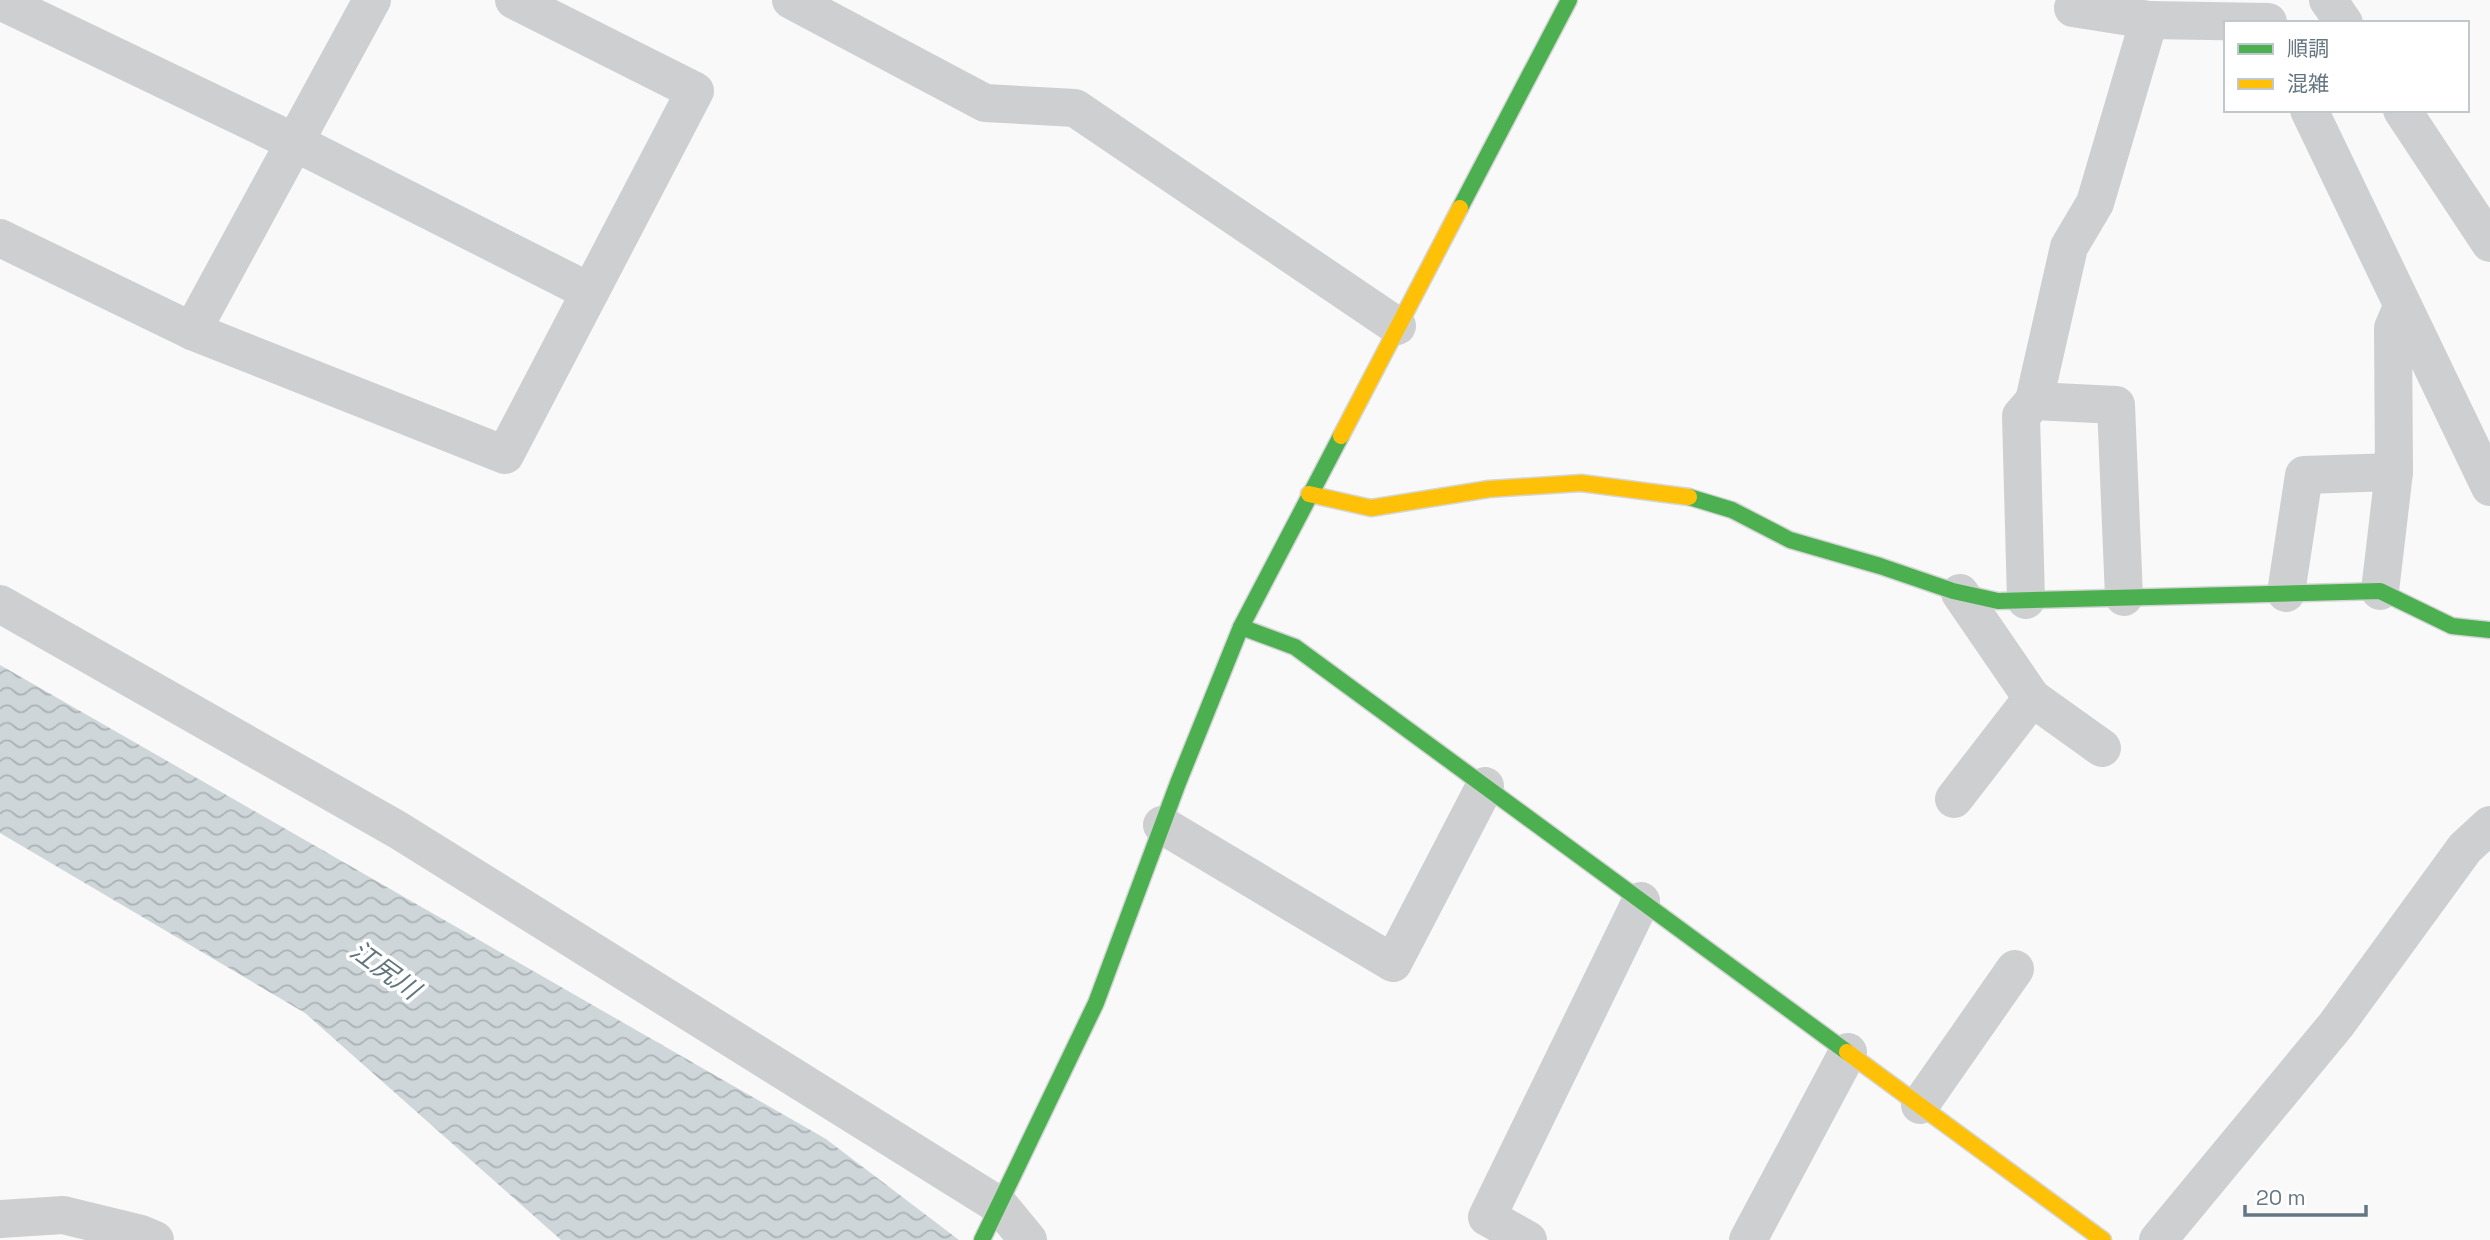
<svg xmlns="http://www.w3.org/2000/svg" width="2490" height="1240" font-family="'Space Grotesk','Noto Sans JP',sans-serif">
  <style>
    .water { fill: url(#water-waves) }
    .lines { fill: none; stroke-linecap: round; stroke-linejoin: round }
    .fast-casing { stroke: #d5d6d7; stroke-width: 19 }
    .slow-casing { stroke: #d5d6d7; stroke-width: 19 }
    .street { stroke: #cecfd0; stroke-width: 38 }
    .fast { stroke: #4caf50; stroke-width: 16 }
    .slow { stroke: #ffc107; stroke-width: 16 }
    .labels { text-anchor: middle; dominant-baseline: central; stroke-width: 7; stroke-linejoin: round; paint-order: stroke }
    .water-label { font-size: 26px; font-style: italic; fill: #60757c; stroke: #fff }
  </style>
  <defs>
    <pattern id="water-waves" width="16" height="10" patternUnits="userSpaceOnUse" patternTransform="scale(1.75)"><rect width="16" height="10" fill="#ced6d9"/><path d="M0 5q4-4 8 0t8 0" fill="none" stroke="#abb2b5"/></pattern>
  </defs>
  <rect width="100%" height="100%" fill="#f9f9f9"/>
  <path class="water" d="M0,665l826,474 133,101h-398l-256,-227 -305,-180z"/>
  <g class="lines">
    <defs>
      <g id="fast">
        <path d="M1460,208l109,-208"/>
        <path d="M1689,497l43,13 58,30 90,26 73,25 45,10 382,-10 72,35 38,4"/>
        <path d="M1241,627l54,20 552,405"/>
        <path d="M982,1240l114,-237 82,-220 63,-156 100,-191"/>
      </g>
      <g id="slow">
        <path d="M1341,436l119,-228"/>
        <path d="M1309,494l62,14 118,-19 92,-6 108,14"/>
        <path d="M1847,1052l256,188"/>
      </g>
    </defs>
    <use href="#fast" class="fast-casing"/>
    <use href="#slow" class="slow-casing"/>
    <g class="street">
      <path d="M791,0l194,103 90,5 322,218"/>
      <path d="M2328,0l16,23"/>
      <path d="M0,1l294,141 296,150"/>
      <path d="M2073,8l76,12"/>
      <path d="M2309,110l181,377"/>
      <path d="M2402,110l88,133"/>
      <path d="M0,238l192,93 313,124 190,-364 -181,-91"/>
      <path d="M192,331l180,-331"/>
      <path d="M2034,401l35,-154 26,-44 54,-183 119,2"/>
      <path d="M2380,591l14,-119 -1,-144 9,-21"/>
      <path d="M1960,593l72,105 70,50"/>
      <path d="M2286,593l18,-118 90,-3"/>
      <path d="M2026,600l-5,-184 13,-15 82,4 8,192"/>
      <path d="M0,604l398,226 602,376 28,34"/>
      <path d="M1954,799l78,-101"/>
      <path d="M1162,825l231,138 92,-177"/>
      <path d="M1920,1105l95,-136"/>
      <path d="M0,1219l63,-4 78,19 14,6"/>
      <path d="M1528,1240l-41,-23 154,-316"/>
      <path d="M1748,1240l100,-188"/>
      <path d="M2158,1240l178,-215 129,-177 25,-23"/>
    </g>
    <use href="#fast" class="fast"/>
    <use href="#slow" class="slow"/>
  </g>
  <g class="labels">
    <g class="water-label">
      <text transform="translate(385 970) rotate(36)">江尻川</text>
    </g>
  </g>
  <rect x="2224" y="21" width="245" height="91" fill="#ffffff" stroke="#c1c8cd" stroke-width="2"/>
  <rect x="2238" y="44" width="35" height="10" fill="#4caf50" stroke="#c1c8cd" stroke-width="2"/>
  <text x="2287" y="56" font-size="21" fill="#657683">順調</text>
  <rect x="2238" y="79" width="35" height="10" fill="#ffc107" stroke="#c1c8cd" stroke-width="2"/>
  <text x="2287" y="91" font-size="21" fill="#657683">混雑</text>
  <path d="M2245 1205v10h121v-10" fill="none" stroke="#657683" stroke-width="3.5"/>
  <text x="2256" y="1205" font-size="21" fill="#657683" stroke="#ffffff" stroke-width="5" paint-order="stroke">20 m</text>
</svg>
